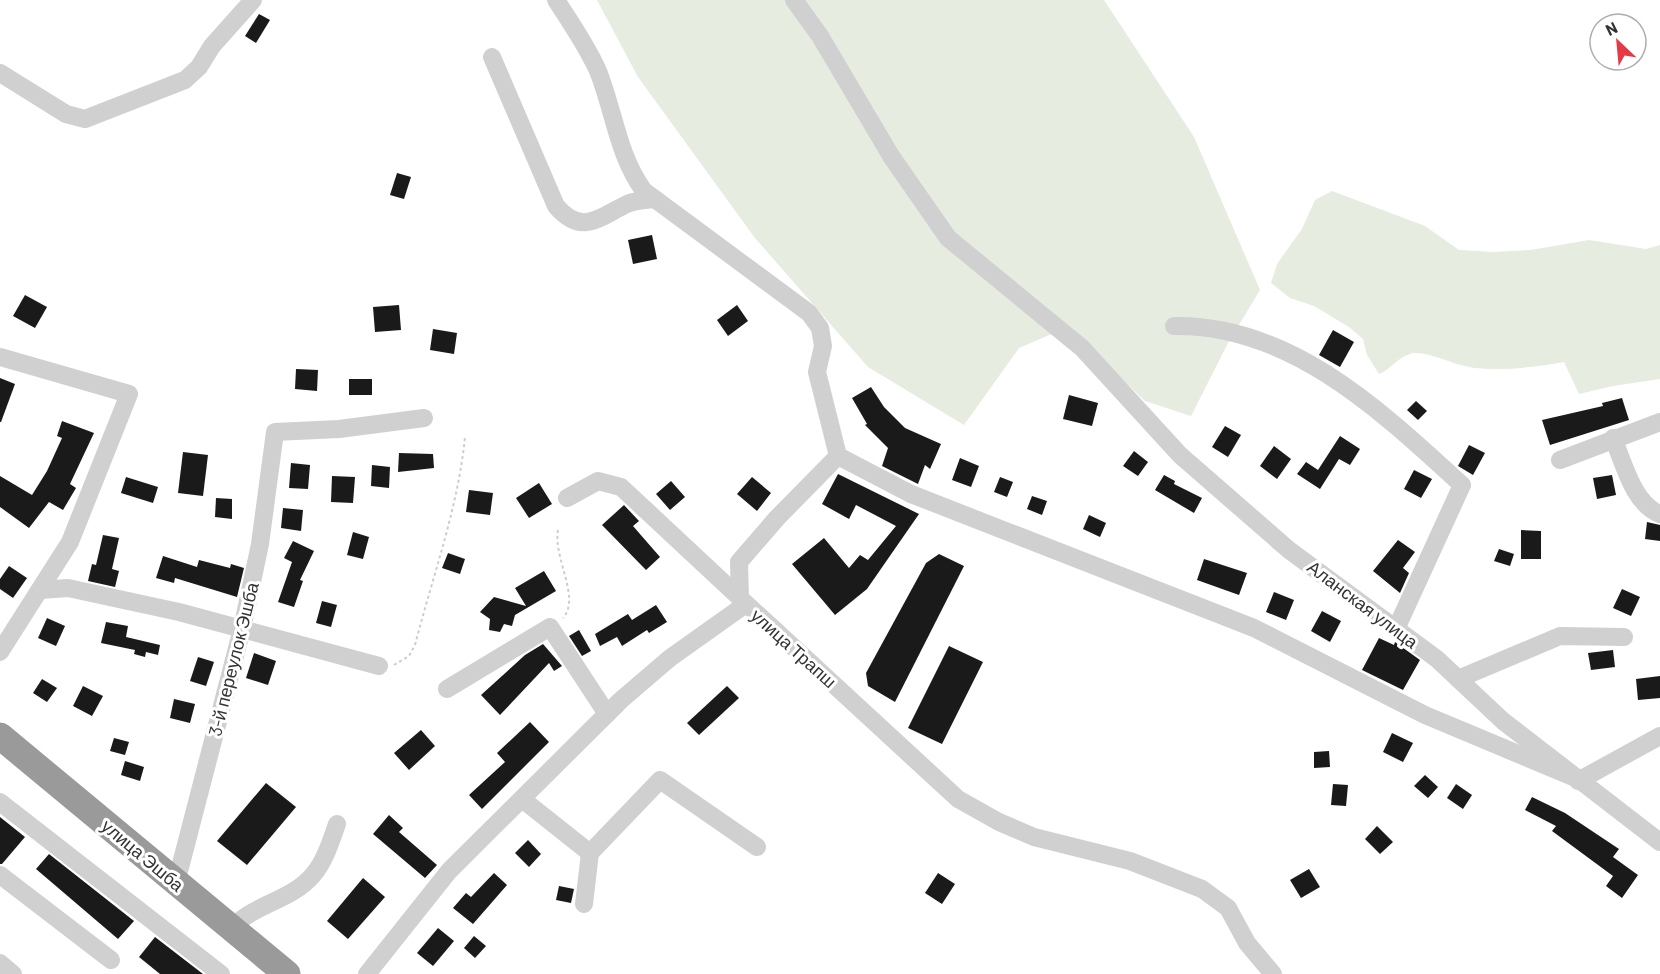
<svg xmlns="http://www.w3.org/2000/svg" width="1660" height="974" font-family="Barlow,sans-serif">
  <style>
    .green { fill: #e6ecdf }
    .building { fill: #1a1a1a }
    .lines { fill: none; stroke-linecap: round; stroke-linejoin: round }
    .path { stroke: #cdcdcd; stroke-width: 2; stroke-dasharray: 3 3; stroke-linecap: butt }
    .minor { stroke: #d0d0d0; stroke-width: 18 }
    .highway { stroke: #9a9a9a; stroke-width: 27 }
    .labels { text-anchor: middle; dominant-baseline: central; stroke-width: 6; stroke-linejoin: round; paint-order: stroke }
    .street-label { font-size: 18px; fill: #333; stroke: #fff }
  </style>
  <rect width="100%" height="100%" fill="#fff"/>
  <g class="green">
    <path d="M597,0h507l90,137 66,153 -32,53 -37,73 -46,-15 -77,-74 -49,21 -55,77 -96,-58 -113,-129 -117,-161z"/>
    <path d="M1332,191l93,35 34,24 34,2 38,-2 58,-10 57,9 14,-4v134l-47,7 -34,8 -15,-32c-30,5 -59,9 -89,6 -19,-2 -42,-15 -60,-15 -15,1 -23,16 -36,21l-12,-19 -4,-16 -14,-12 -35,-21 -24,-8 -19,-15 6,-19 25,-35 13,-29z"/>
  </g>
  <g class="building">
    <path d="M259,14l11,6 -14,23 -11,-7z"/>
    <path d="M397,173l14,4 -7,22 -14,-4z"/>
    <path d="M652,235l5,24 -24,5 -5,-24z"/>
    <path d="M25,295l22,12 -12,21 -22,-12z"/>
    <path d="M399,305l2,25 -26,2 -2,-25z"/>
    <path d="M737,305l11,16 -20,15 -11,-16z"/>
    <path d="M433,329l24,4 -3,21 -24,-4z"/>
    <path d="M1333,330l21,12 -14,25 -21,-12z"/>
    <path d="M296,369l22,1 -1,21 -22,-2z"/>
    <path d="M0,378l15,6 -14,38h-1z"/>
    <rect x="349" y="379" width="23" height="16"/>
    <path d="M871,387l13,20 21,21 36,16 -11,25 -5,-4 -7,19 -36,-18 6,-18 -23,-23 2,-1 -15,-26z"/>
    <path d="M1069,395l29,8 -6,23 -29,-7z"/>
    <path d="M1622,398l7,22 -79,25 -8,-25 61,-14 -1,-3z"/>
    <path d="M1416,401l11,10 -9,9 -11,-10z"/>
    <path d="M62,421l32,12 -24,51 6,4 -13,22 -14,-8 -20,26 -29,-21v-31l32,19 15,-24 15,-33 -5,-2z"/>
    <path d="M1225,426l16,9 -13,22 -16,-10z"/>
    <path d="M1340,436l20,13 -10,16 -11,-6 -19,30 -23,-15 9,-12 12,8z"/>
    <path d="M1469,445l16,8 -12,22 -15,-9z"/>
    <path d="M1274,446l17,13 -14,20 -17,-13z"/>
    <path d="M1134,451l14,11 -10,14 -15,-10z"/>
    <path d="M183,452l25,3 -5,41 -25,-3z"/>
    <path d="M399,453l34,1 1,14 -36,4z"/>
    <path d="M960,458l19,8 -8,21 -19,-7z"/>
    <path d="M291,463l19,2 -2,24 -19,-1z"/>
    <path d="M372,465l18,2 -1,21 -18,-2z"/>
    <path d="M1414,470l18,9 -11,19 -17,-9z"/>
    <path d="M838,474l81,40 -52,75 -32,26 -43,-51 32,-26 25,30 11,-13 8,5 28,-34 -40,-21 -7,14 -27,-15z"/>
    <path d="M1164,475l11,6 -1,3 28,14 -8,15 -39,-23z"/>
    <path d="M1612,475l4,20 -19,4 -4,-21z"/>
    <path d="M332,476l23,1 -2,26 -22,-1z"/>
    <path d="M126,477l32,10 -5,16 -32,-10z"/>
    <path d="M752,477l19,16 -14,18 -20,-17z"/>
    <path d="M1000,477l13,5 -6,15 -13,-5z"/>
    <path d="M671,481l14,16 -15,13 -14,-16z"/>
    <path d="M539,483l13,21 -23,14 -13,-20z"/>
    <path d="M469,490l24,3 -3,22 -24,-3z"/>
    <path d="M1032,496l15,5 -5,14 -15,-6z"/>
    <path d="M216,498l16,1v20l-17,-2z"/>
    <path d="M624,505l15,16 -6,5 27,31 -14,13 -44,-45z"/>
    <path d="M283,508l20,2 -2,21 -20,-3z"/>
    <path d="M1089,515l17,8 -6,14 -17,-8z"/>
    <path d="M1647,522l13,3v16l-15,-2z"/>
    <path d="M1521,530l20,1v28h-20z"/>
    <path d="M353,532l16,5 -6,22 -16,-4z"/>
    <path d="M103,535l16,3 -7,31 7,2 -4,16 -27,-6 4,-17 4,1z"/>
    <path d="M1398,540l17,12 -12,16 6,5 -9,20 -27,-22z"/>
    <path d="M293,541l21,10 -14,29 3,1 -9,26 -16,-5 14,-40 -8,-4z"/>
    <path d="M1499,549l15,5 -4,12 -16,-5z"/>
    <path d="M448,553l17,6 -5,15 -18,-6z"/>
    <path d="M939,554l25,12 -69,136 -27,-16 -2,-13 60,-110z"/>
    <path d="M163,556l34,11 2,-7 31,8 1,-4 13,4 -7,29 -62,-19 -1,5 -18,-5z"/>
    <path d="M1204,559l43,14 -8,22 -42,-15z"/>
    <path d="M9,566l18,12 -14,20 -13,-9v-10z"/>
    <path d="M544,571l12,20 -41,24 -3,11 -8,-2 -4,8 -11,-2 1,-11 -10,-7 14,-15 32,9 -11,-18z"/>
    <path d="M1622,589l18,8 -9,19 -18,-8z"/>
    <path d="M1274,592l20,8 -8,20 -20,-8z"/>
    <path d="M322,601l15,4 -6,22 -15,-4z"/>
    <path d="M656,605l11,17 -18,11 -2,-3 -25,16 -5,-9 -17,9 -5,-12 33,-20 4,6z"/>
    <path d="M1322,611l19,10 -11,21 -19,-11z"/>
    <path d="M47,618l18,8 -9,20 -18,-8z"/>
    <path d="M106,622l22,4 -2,11 34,8 -2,10 -12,-3 -1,5 -11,-3 1,-4 -34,-7z"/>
    <path d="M579,630l12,21 -9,5 -13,-20z"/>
    <path d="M1379,638l15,7 1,-3 25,18 -17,30 -41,-20z"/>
    <path d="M543,644l19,22 -8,5 -5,-8 -49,52 -19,-20 44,-40z"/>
    <path d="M949,646l34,16 -41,82 -34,-16z"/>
    <path d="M1613,650l2,17 -24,3 -3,-17z"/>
    <path d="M254,653l22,8 -8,24 -22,-7z"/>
    <path d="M198,657l16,5 -8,24 -16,-5z"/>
    <path d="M1660,676v22l-22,2 -2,-21z"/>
    <path d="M42,679l15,9 -10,14 -14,-9z"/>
    <path d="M83,686l20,10 -11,20 -19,-10z"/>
    <path d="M727,686l12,12 -40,37 -12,-12z"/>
    <path d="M174,699l21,5 -5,19 -20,-5z"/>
    <path d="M530,722l19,20 -67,67 -13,-14 36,-33 -8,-9z"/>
    <path d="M421,730l14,16 -26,24 -15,-17z"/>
    <path d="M1392,733l21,10 -10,19 -20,-10z"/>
    <path d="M114,738l15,4 -4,13 -15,-4z"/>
    <path d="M1329,751l1,16 -16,1v-16z"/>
    <path d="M125,761l19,6 -4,14 -19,-6z"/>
    <path d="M1425,775l13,12 -10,11 -14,-12z"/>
    <path d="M266,783l30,24 -49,58 -30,-24z"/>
    <path d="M1333,784l15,1 -2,21 -15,-1z"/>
    <path d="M1456,784l16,11 -9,14 -16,-11z"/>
    <path d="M1532,797l33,16 54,36 -6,8 25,18 -16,23 -16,-12 7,-10 -61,-45 4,-5 -31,-16z"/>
    <path d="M389,815l14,13 -4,4 38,33 -12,13 -52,-44z"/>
    <path d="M0,817l25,20 -23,27h-2z"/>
    <path d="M1377,826l16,16 -13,12 -15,-15z"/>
    <path d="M528,840l13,14 -12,13 -14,-14z"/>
    <path d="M49,854l85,67 -16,18 -82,-70z"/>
    <path d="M1309,869l11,18 -19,11 -11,-18z"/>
    <path d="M494,873l13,12 -34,39 -20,-16 13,-15 5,4z"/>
    <path d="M938,873l17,11 -13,20 -17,-11z"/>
    <path d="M363,878l22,19 -37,42 -21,-18z"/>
    <path d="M559,886l15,3 -3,14 -15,-3z"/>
    <path d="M438,928l16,13 -21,25 -16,-13z"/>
    <path d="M474,936l12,10 -11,12 -11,-10z"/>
    <path d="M155,937l48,37h-43l-21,-17z"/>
  </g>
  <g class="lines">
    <g class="path">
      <path d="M558,530c-5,28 23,68 5,88"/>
      <path d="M394,665l15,-9 6,-11c18,-70 43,-137 50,-208"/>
    </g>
    <g class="minor">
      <path d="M556,0c15,23 31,46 42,71 16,40 20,85 46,120l165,122 11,15 3,18 -6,26 21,84 73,38 343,134 171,87 148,62"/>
      <path d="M794,0l26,36 71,120 57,82 134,110 98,107 109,95 148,109 66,62 157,121"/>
      <path d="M492,57l64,149c26,30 42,12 71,-2 9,-4 18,-4 28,-5"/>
      <path d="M0,73l66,41 19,5 100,-39 14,-13 13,-21 41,-46"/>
      <path d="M1174,326c116,-2 207,85 288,159l-66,144"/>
      <path d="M0,357l129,37 -59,148 -70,110"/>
      <path d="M1613,438c11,25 20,66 47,76"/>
      <path d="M838,456l-61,62 -38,44 1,36 218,201 41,23 35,15 96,24 72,28 26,19 19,35 26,31"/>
      <path d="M1560,460l100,-38"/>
      <path d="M567,498l31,-17 23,6 119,111"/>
      <path d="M40,590l28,-2 111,24 200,54"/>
      <path d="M1458,679l102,-43 64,1"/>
      <path d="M447,689l103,-62 57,87"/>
      <path d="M1578,781l82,-45"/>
      <path d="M522,799l68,54"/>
      <path d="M0,802l221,172"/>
      <path d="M0,875l111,85"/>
      <path d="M176,883l66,-254 18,-85 15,-112 64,-3 85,-11"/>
      <path d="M584,904l6,-51 70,-73 97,67"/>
      <path d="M231,929c22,-25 60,-28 82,-54 12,-14 18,-34 24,-51"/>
      <path d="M0,963l13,11"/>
      <path d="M367,974l82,-103 172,-171 49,-42 76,-54"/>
    </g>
    <path class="highway" d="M0,736l287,238"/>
  </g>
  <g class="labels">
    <g class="street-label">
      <text transform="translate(1363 604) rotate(37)">Аланская улица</text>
      <text transform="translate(794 648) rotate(42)">улица Трапш</text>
      <text transform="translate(233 659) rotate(-76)">3-й переулок Эшба</text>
      <text transform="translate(143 855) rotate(40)">улица Эшба</text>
    </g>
  </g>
  <g transform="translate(1618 42) rotate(334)"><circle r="28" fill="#ffffff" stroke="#adadad" stroke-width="1.5"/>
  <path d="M0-4.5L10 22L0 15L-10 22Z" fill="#e63946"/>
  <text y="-9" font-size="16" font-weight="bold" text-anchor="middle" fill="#333333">N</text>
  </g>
</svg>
